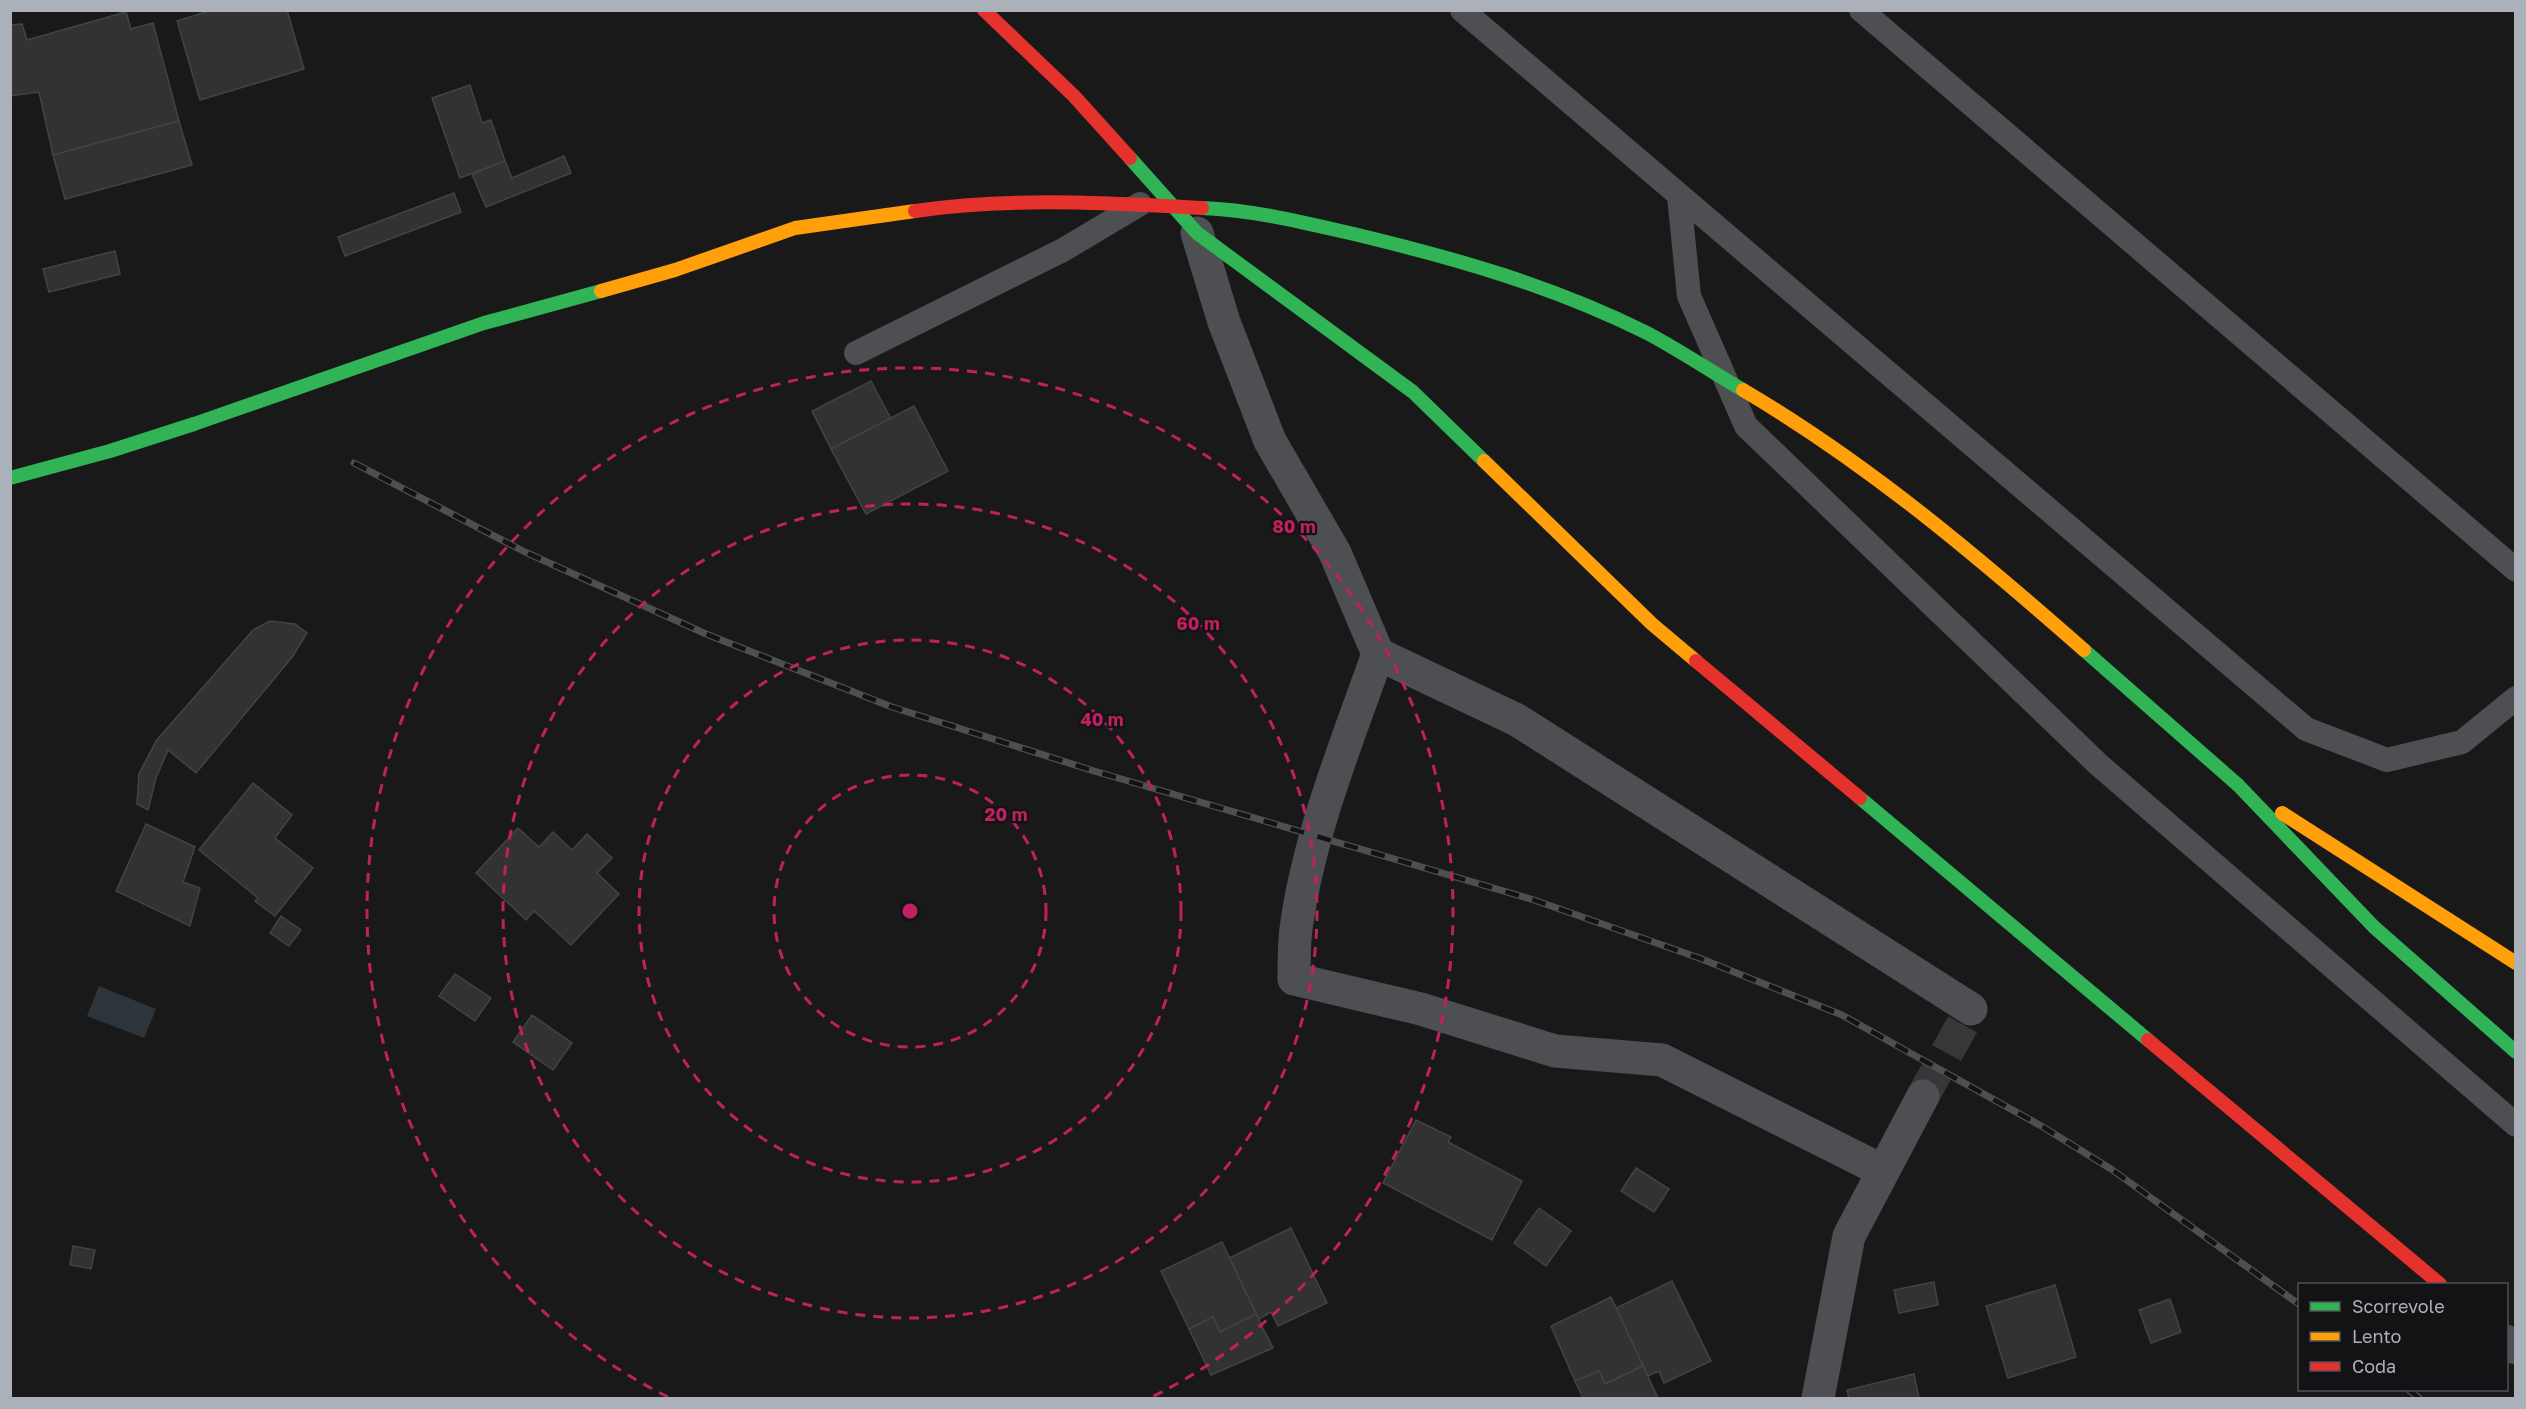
<svg xmlns="http://www.w3.org/2000/svg" width="2526" height="1409" font-family="'Golos Text',sans-serif">
  <style>
    .water { fill: #2d353a }
    .building { fill: #323233; stroke: #414345; stroke-width: 1.5 }
    .lines { fill: none; stroke-linecap: round; stroke-linejoin: round }
    .street-tunnel { stroke: #363739; stroke-width: 33; stroke-dasharray: 33 16; stroke-linecap: butt }
    .lane { stroke: #4d4f52; stroke-width: 24 }
    .street { stroke: #4d4f52; stroke-width: 33 }
    .fast { stroke: #30b455; stroke-width: 14 }
    .slow { stroke: #ff9f0a; stroke-width: 14 }
    .jam { stroke: #e5322d; stroke-width: 14 }
    .rail-casing { stroke: #4e4f50; stroke-width: 7 }
    .rail { stroke: #131315; stroke-width: 4.5; stroke-dasharray: 14; stroke-linecap: butt }
    .fast-bridge { stroke: #30b455; stroke-width: 14 }
    .slow-bridge { stroke: #ff9f0a; stroke-width: 14 }
    .jam-bridge { stroke: #e5322d; stroke-width: 14 }
    .ring { fill: none; stroke: #c12060; stroke-width: 3; stroke-dasharray: 10 8 }
    .centre { fill: #c12060; stroke: #131315; stroke-width: 3 }
    .ring-label { font-size: 18px; text-anchor: middle; font-weight: bold; fill: #c12060; stroke: #131315; stroke-width: 4.5; stroke-linejoin: round; paint-order: stroke }
  </style>
  <rect width="100%" height="100%" fill="#191919"/>
  <path class="water" d="M99,986l57,23 -12,29 -57,-22z"/>
  <g class="building">
    <path d="M212,10h75l17,59 -104,31 -23,-79z"/>
    <path d="M126,12l5,17 22,-6 26,98 -126,34 -14,-63 -29,4v-71l12,-1 5,16z"/>
    <path d="M470,85l12,38 9,-3 14,41 -45,17 -28,-80z"/>
    <path d="M179,121l13,44 -127,34 -12,-44z"/>
    <path d="M564,156l7,17 -85,34 -14,-33 33,-13 7,17z"/>
    <path d="M454,193l7,19 -116,44 -7,-19z"/>
    <path d="M115,251l5,23 -71,18 -6,-23z"/>
    <path d="M871,381l20,38 -60,30 -19,-38z"/>
    <path d="M914,406l34,65 -82,43 -35,-65z"/>
    <path d="M270,621l25,3 12,9 -14,23 -97,117 -28,-23 -12,28 -8,32 -11,-6 2,-30 17,-33 97,-111z"/>
    <path d="M253,783l39,32 -17,23 38,30 -38,48 -20,-15 3,-3 -59,-48z"/>
    <path d="M146,824l49,23 -12,35 17,6 -10,38 -74,-35z"/>
    <path d="M518,828l21,19 14,-15 19,18 15,-16 25,24 -15,15 22,21 -48,51 -37,-34 -8,9 -50,-47z"/>
    <path d="M281,916l20,14 -12,16 -19,-13z"/>
    <path d="M455,974l36,24 -16,23 -36,-25z"/>
    <path d="M532,1015l40,28 -19,27 -40,-28z"/>
    <path d="M1416,1120l35,17 -3,5 74,39 -30,59 -109,-57z"/>
    <path d="M1636,1168l33,21 -15,23 -33,-21z"/>
    <path d="M1539,1208l32,23 -25,35 -32,-23z"/>
    <path d="M1291,1228l36,75 -49,23 -7,-14 -12,7 -30,-61z"/>
    <path d="M1222,1242l34,72 -36,18 -7,-15 -24,12 -28,-58z"/>
    <path d="M73,1246l22,4 -4,19 -21,-4z"/>
    <path d="M1672,1281l39,80 -47,22 -5,-12 -11,5 -32,-68z"/>
    <path d="M1934,1282l4,23 -39,8 -5,-23z"/>
    <path d="M2055,1285l21,72 -68,21 -22,-72z"/>
    <path d="M1611,1297l32,69 -38,18 -6,-13 -24,10 -24,-55z"/>
    <path d="M2170,1299l11,33 -30,11 -12,-33z"/>
    <path d="M1256,1314l17,34 -62,27 -22,-46 24,-12 7,15z"/>
    <path d="M1643,1366l15,32h-75l-8,-17 24,-10 6,13z"/>
    <path d="M1914,1374l5,24h-70l-2,-8z"/>
  </g>
  <g class="lines">
    <path class="street-tunnel" d="M1923,1096l48,-87"/>
    <g class="lane">
      <path d="M1462,10l844,719 81,31 75,-18 54,-44"/>
      <path d="M1861,10l655,560"/>
      <path d="M1679,196l10,100 57,130 353,339 417,360"/>
      <path d="M856,353l207,-103 77,-46"/>
    </g>
    <g class="street">
      <path d="M1197,233l27,89 46,119 65,112 43,101c-31,87 -70,183 -82,275 -2,16 -2,34 -2,50l127,30 134,42 107,9 221,111"/>
      <path d="M1378,654l139,66 454,289"/>
      <path d="M2506,1341l10,7"/>
      <path d="M1818,1398l31,-162 74,-140"/>
    </g>
    <g class="fast">
      <path d="M1130,158l67,75 216,159 71,69"/>
      <path d="M10,478l100,-27 84,-27"/>
      <path d="M2238,785l136,142 142,125"/>
      <path d="M1860,798l288,242"/>
    </g>
    <g class="slow">
      <path d="M1484,461l168,163 44,37"/>
      <path d="M2282,813l234,150"/>
    </g>
    <g class="jam">
      <path d="M984,10l90,86 56,62"/>
      <path d="M1696,661l164,137"/>
      <path d="M2148,1040l292,244"/>
    </g>
    <defs>
      <g id="rail">
        <path d="M354,463l171,89 181,82 186,73 202,64 440,129 165,58 143,57 201,112 68,42 189,136"/>
        <path d="M2409,1390l10,8"/>
      </g>
    </defs>
    <use href="#rail" class="rail-casing"/>
    <use href="#rail" class="rail"/>
    <g class="fast-bridge">
      <path d="M1202,208c53,2 104,15 156,27 100,24 194,51 287,97 33,17 65,39 98,58"/>
      <path d="M194,424l290,-101 117,-32"/>
      <path d="M2084,650l154,135"/>
    </g>
    <g class="slow-bridge">
      <path d="M601,291l74,-21 120,-42 120,-17"/>
      <path d="M1743,390c124,73 233,165 341,260"/>
    </g>
    <path class="jam-bridge" d="M915,211c95,-14 191,-8 287,-3"/>
  </g>
  <g class="ring">
    <circle cx="910" cy="911" r="136"/>
    <circle cx="910" cy="911" r="271"/>
    <circle cx="910" cy="911" r="407"/>
    <path d="M668 1397A543 543 0 1 1 1152 1397"/>
  </g>
  <circle cx="910" cy="911" r="9" class="centre"/>
  <g class="ring-label">
    <text x="1294" y="533">80 m</text>
    <text x="1198" y="630">60 m</text>
    <text x="1102" y="726">40 m</text>
    <text x="1006" y="821">20 m</text>
  </g>
  <rect width="2526" height="1409" fill="none" stroke="#abb1b9" stroke-width="24"/>
  <rect x="2298" y="1283" width="210" height="108" fill="#131315" stroke="#505257" stroke-width="1.5"/>
  <rect x="2310" y="1302" width="30" height="9" fill="#30b455" stroke="#505257" stroke-width="1.5"/>
  <text x="2352" y="1313" font-size="18" fill="#abb1b9">Scorrevole</text>
  <rect x="2310" y="1332" width="30" height="9" fill="#ff9f0a" stroke="#505257" stroke-width="1.5"/>
  <text x="2352" y="1343" font-size="18" fill="#abb1b9">Lento</text>
  <rect x="2310" y="1362" width="30" height="9" fill="#e5322d" stroke="#505257" stroke-width="1.5"/>
  <text x="2352" y="1373" font-size="18" fill="#abb1b9">Coda</text>
</svg>
